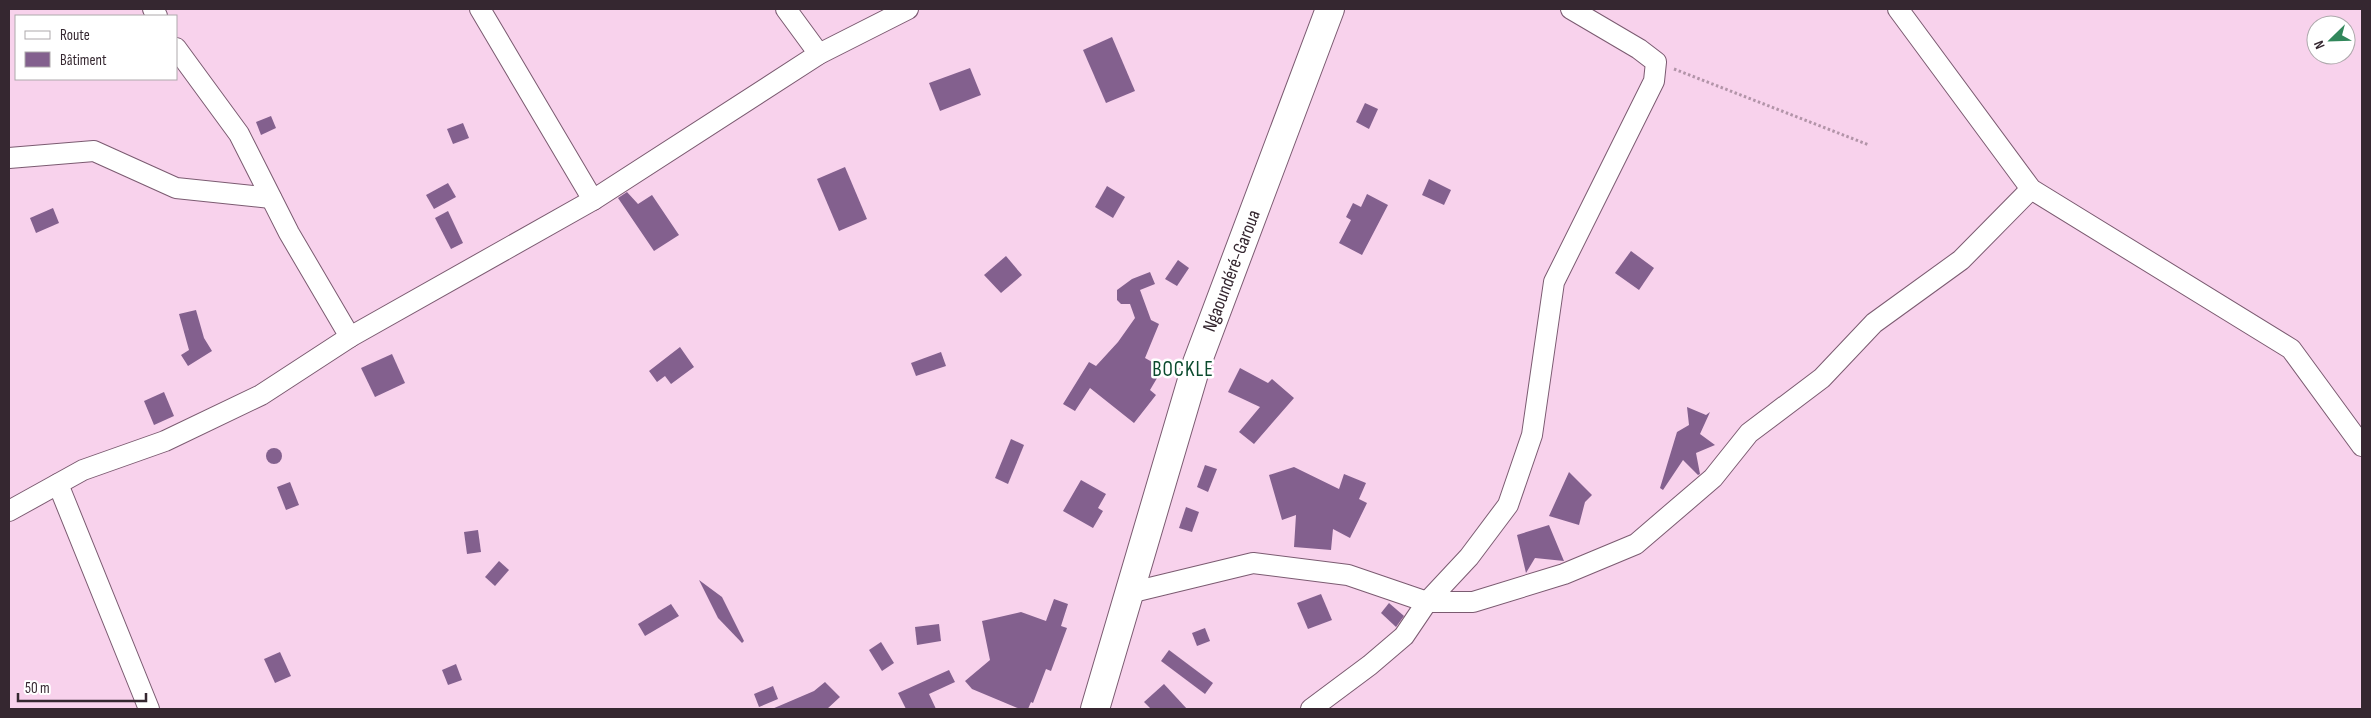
<svg xmlns="http://www.w3.org/2000/svg" width="2371" height="718" font-family="'Sofia Sans Condensed',sans-serif">
  <style>
    .building { fill: #83608e }
    .lines { fill: none; stroke-linecap: round; stroke-linejoin: round }
    .street-casing { stroke: #7b5b71; stroke-width: 22 }
    .highway-casing { stroke: #7b5b71; stroke-width: 30 }
    .path { stroke: #b294a8; stroke-width: 3; stroke-dasharray: 2.5 2.5; stroke-linecap: butt }
    .street { stroke: #fff; stroke-width: 20 }
    .highway { stroke: #fff; stroke-width: 28 }
    .labels { text-anchor: middle; dominant-baseline: central; stroke-width: 5; stroke-linejoin: round; paint-order: stroke }
    .street-label { font-size: 19px; fill: #352730; stroke: #fff }
    .quarter-label { font-size: 21px; letter-spacing: 1px; fill: #0a4a2d; stroke: #fff }
  </style>
  <rect width="100%" height="100%" fill="#f8d2ec"/>
  <g class="building">
    <path d="M1112,37l23,54 -29,12 -23,-53z"/>
    <path d="M970,68l11,27 -41,16 -11,-28z"/>
    <path d="M1365,103l13,6 -9,20 -13,-7z"/>
    <path d="M271,116l5,12 -15,7 -5,-13z"/>
    <path d="M463,123l6,15 -16,6 -6,-15z"/>
    <path d="M845,167l22,52 -28,12 -22,-52z"/>
    <path d="M1429,179l22,11 -7,15 -22,-10z"/>
    <path d="M448,183l8,14 -22,12 -8,-14z"/>
    <path d="M1107,186l18,11 -12,21 -18,-11z"/>
    <path d="M627,192l11,12 14,-9 27,40 -25,16 -36,-53z"/>
    <path d="M1367,194l21,11 -26,50 -23,-12 12,-23 -5,-3 7,-14 8,4z"/>
    <path d="M53,208l6,15 -23,10 -6,-15z"/>
    <path d="M448,211l15,32 -12,6 -16,-31z"/>
    <path d="M1631,251l23,17 -15,22 -24,-17z"/>
    <path d="M1006,256l16,19 -21,18 -17,-18z"/>
    <path d="M1178,260l11,8 -12,18 -12,-7z"/>
    <path d="M1150,272l5,12 -15,6 11,30 8,4 -14,34 18,10 -13,22 6,5 -22,28 -44,-35 -15,23 -12,-7 26,-42 7,4 22,-24 17,-24 -5,-14h-9l-4,-4v-10l15,-11z"/>
    <path d="M196,310l8,28 8,13 -24,15 -7,-11 8,-5 -10,-36z"/>
    <path d="M680,347l14,20 -23,17 -6,-8 -8,6 -8,-11z"/>
    <path d="M941,352l5,14 -30,10 -5,-13z"/>
    <path d="M392,354l13,29 -30,14 -14,-29z"/>
    <path d="M1240,368l28,15 4,-4 22,19 -40,46 -15,-12 21,-25 -32,-15z"/>
    <path d="M164,392l10,24 -20,9 -10,-24z"/>
    <path d="M1687,407l19,8 4,-3 -10,22 15,11 -19,8 4,21 -2,1 -15,-15 -20,30 -3,-2 17,-56 12,-7z"/>
    <path d="M1011,439l13,6 -16,39 -13,-6z"/>
    <circle cx="274" cy="456" r="8"/>
    <path d="M1205,465l12,4 -9,23 -11,-5z"/>
    <path d="M1294,467l45,22 5,-15 22,9 -7,16 8,4 -17,35 -17,-9 -2,21 -37,-3 2,-32 -14,5 -13,-45z"/>
    <path d="M1569,472l23,23 -7,7 -6,23 -30,-9z"/>
    <path d="M1081,480l25,14 -8,14 5,3 -10,17 -30,-17z"/>
    <path d="M290,482l9,23 -13,5 -9,-23z"/>
    <path d="M1186,507l13,5 -7,20 -13,-4z"/>
    <path d="M1549,525l15,36 -29,-3 -9,15 -9,-38z"/>
    <path d="M478,530l3,22 -14,2 -3,-22z"/>
    <path d="M499,561l10,9 -14,16 -10,-9z"/>
    <path d="M699,580l23,17 22,44 -2,2 -24,-25z"/>
    <path d="M1321,594l11,26 -24,9 -11,-26z"/>
    <path d="M1054,599l14,5 -7,22 6,2 -16,43 -5,-2 -13,34 -2,-1 -3,7h-8l-48,-20 -7,-8 25,-21 -8,-39 39,-9 25,9z"/>
    <path d="M1389,603l15,13 -8,11 -15,-14z"/>
    <path d="M671,604l8,12 -34,20 -7,-12z"/>
    <path d="M939,624l2,17 -24,4 -2,-18z"/>
    <path d="M1205,628l5,13 -13,5 -5,-13z"/>
    <path d="M881,642l13,21 -12,8 -13,-21z"/>
    <path d="M1169,650l44,33 -8,11 -44,-33z"/>
    <path d="M280,652l11,24 -16,7 -11,-24z"/>
    <path d="M456,664l6,16 -14,5 -6,-15z"/>
    <path d="M949,670l6,12 -26,12 7,15h-30l-8,-16z"/>
    <path d="M825,682l15,15 -13,12h-55l42,-18z"/>
    <path d="M1164,684l23,25h-36l-7,-7z"/>
    <path d="M773,686l5,13 -19,8 -5,-13z"/>
  </g>
  <g class="lines">
    <defs>
      <g id="street">
        <path d="M153,9l4,7"/>
        <path d="M480,9l113,191"/>
        <path d="M786,9l33,45"/>
        <path d="M1898,9l133,180 260,160 71,97"/>
        <path d="M176,48l63,86 50,99 61,104"/>
        <path d="M9,158l85,-7 82,37 95,10"/>
        <path d="M58,484l91,225"/>
        <path d="M9,511l74,-41 82,-29 96,-46 89,-58 243,-137 226,-146 89,-45"/>
        <path d="M1129,593l124,-30 95,12 79,27h46l91,-28 72,-30 77,-66 36,-45 73,-55 52,-55 87,-63 70,-71"/>
        <path d="M1311,709l59,-44 34,-29 23,-34 42,-45 39,-52 24,-70 22,-153 100,-201 2,-19 -17,-13 -68,-40"/>
      </g>
      <path id="highway" d="M1095,709l102,-346 133,-354"/>
    </defs>
    <use href="#street" class="street-casing"/>
    <use href="#highway" class="highway-casing"/>
    <path class="path" d="M1674,69l195,76"/>
    <use href="#street" class="street"/>
    <use href="#highway" class="highway"/>
  </g>
  <g class="labels">
    <g class="street-label">
      <text transform="translate(1232 271) rotate(-69)">Ngaoundéré-Garoua</text>
    </g>
    <g class="quarter-label">
      <text x="1183" y="369">BOCKLE</text>
    </g>
  </g>
  <rect width="2371" height="718" fill="none" stroke="#352730" stroke-width="20"/>
  <rect x="15" y="15" width="162" height="65" fill="#ffffff" stroke="#aea9ac"/>
  <rect x="25" y="31" width="25" height="8" fill="#ffffff" stroke="#aea9ac"/>
  <text x="60" y="40" font-size="15" fill="#352730">Route</text>
  <rect x="25" y="52" width="25" height="15" fill="#83608e" stroke="#aea9ac"/>
  <text x="60" y="65" font-size="15" fill="#352730">Bâtiment</text>
  <g transform="translate(2331 40) rotate(247)"><circle r="24" fill="#ffffff" stroke="#aea9ac"/>
  <path d="M0-4L9 19L0 12L-9 19Z" fill="#31875b"/>
  <text y="-8" font-size="14" font-weight="bold" text-anchor="middle" fill="#352730">N</text>
  </g>
  <path d="M18 693v8h128v-8" fill="none" stroke="#352730" stroke-width="2.5"/>
  <text x="25" y="693" font-size="15" fill="#352730" stroke="#ffffff" stroke-width="4" paint-order="stroke">50 m</text>
</svg>
